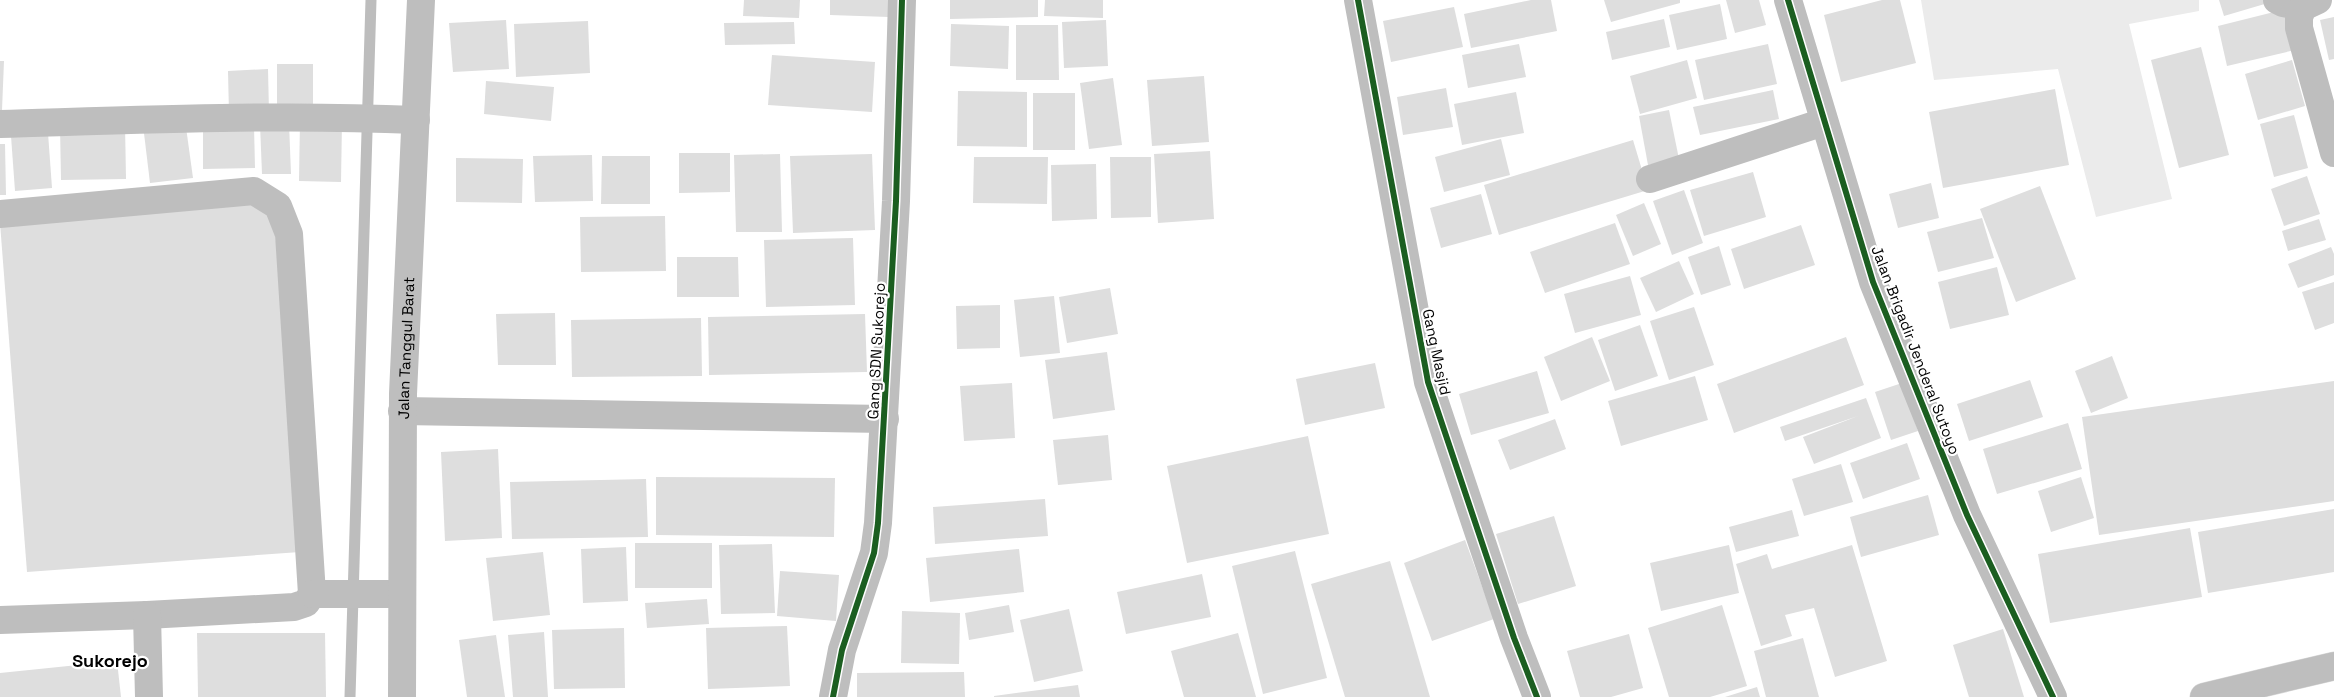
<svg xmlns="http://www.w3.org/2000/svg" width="2334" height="697" font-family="'Space Grotesk',sans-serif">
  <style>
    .green { fill: #ebebeb }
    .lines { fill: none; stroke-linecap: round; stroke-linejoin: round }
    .stream { stroke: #bdbdbd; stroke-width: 11 }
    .building { fill: #dedede }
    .major-casing { stroke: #dbdbdb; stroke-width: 29 }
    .minor { stroke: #bebebe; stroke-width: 28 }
    .major { stroke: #bebebe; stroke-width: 28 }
    .cycleway-casing { stroke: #fff; stroke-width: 9 }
    .cycleway { stroke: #1b5e20; stroke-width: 6 }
    .labels { text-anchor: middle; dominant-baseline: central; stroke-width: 4.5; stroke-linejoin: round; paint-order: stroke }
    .street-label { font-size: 15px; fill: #000; stroke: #fff }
    .quarter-label { font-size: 18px; font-weight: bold; fill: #000; stroke: #fff }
  </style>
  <rect width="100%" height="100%" fill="#fff"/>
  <path class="green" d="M1921,0h278v11l-70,13 43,175 -76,18 -38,-148 -124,11z"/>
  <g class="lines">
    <path class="stream" d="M350,697l21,-697"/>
  </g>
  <g class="building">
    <path d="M744,0h56l-1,18 -56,-2z"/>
    <path d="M830,0h60l-1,17 -59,-2z"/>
    <path d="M950,0h88v17l-88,2z"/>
    <path d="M1045,0h58v18l-59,-2z"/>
    <path d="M1531,0h20l6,31 -86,17 -7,-34z"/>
    <path d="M1604,0h76v3l-69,19z"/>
    <path d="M1726,0h33l7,25 -31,8z"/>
    <path d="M1882,0h18l16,63 -75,19 -17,-67z"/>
    <path d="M2219,0h48l1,3 -44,13z"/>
    <path d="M1720,4l7,35 -50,11 -8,-35z"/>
    <path d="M1454,7l9,40 -72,15 -8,-41z"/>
    <path d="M2286,9l9,41 -68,16 -9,-40z"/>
    <path d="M2334,17v42l-5,1 -9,-40z"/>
    <path d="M1664,19l6,28 -58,13 -6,-28z"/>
    <path d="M506,20l3,49 -56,3 -4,-49z"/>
    <path d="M1106,20l2,46 -44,2 -2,-46z"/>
    <path d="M588,21l2,52 -74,4 -2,-53z"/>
    <path d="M794,22l1,22 -70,1 -1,-22z"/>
    <path d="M951,24l58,2 -1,43 -58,-3z"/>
    <path d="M1016,25h42l1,55h-43z"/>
    <path d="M1519,44l7,33 -58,11 -6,-33z"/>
    <path d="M1768,44l9,40 -73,16 -9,-40z"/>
    <path d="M2201,47l28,108 -50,13 -28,-108z"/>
    <path d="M772,55l103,7 -3,50 -104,-7z"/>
    <path d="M1687,60l10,38 -57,16 -10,-38z"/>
    <path d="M2292,60l13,46 -47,14 -13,-46z"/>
    <path d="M0,61h4l-2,49h-2z"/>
    <rect x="277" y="64" width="36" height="45"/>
    <path d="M268,69l1,44 -40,1 -1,-43z"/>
    <path d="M1204,76l5,66 -57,4 -5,-66z"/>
    <path d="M1113,78l9,67 -33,4 -9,-66z"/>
    <path d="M486,81l68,6 -3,34 -67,-7z"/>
    <path d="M1446,88l7,39 -50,8 -6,-38z"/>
    <path d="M2055,89l14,76 -126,23 -14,-76z"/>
    <path d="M1773,90l6,29 -79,16 -7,-28z"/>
    <path d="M958,91l69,1v55l-70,-1z"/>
    <path d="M1516,92l8,41 -62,12 -8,-41z"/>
    <rect x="1033" y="93" width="42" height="57"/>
    <path d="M1669,110l10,49 -31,6 -9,-49z"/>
    <path d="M2294,115l14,53 -34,9 -14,-53z"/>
    <path d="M185,120l8,58 -43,5 -7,-58z"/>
    <path d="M300,121h42l-1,61 -42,-1z"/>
    <path d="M289,123l2,51h-29l-2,-50z"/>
    <path d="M125,124l1,55 -65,1 -1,-54z"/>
    <path d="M254,126l1,42 -52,1v-42z"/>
    <path d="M48,133l4,55 -37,3 -4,-55z"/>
    <path d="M1501,139l9,36 -66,17 -9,-35z"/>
    <path d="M1633,140l15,50 -149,45 -15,-50z"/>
    <path d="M0,144h5l1,51h-6z"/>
    <path d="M1210,151l4,68 -56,4 -4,-69z"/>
    <path d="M679,153h51v39l-51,1z"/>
    <path d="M780,154l2,78h-46l-2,-77z"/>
    <path d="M872,154l3,76 -82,3 -3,-77z"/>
    <path d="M592,155l1,46 -58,1 -2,-46z"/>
    <path d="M602,156h48v48h-49z"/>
    <path d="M974,157h74l-1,47 -74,-1z"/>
    <path d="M1110,157h41v60l-40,1z"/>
    <path d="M456,158l67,1 -1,44 -66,-1z"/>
    <path d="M1096,164l1,55 -45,2 -1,-56z"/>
    <path d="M1753,172l13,45 -62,19 -14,-46z"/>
    <path d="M2307,176l13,38 -36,12 -13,-37z"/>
    <path d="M1931,183l8,35 -41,10 -9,-34z"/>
    <path d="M2040,186l36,93 -60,23 -36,-93z"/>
    <path d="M1684,190l19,53 -31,12 -19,-54z"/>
    <path d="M1481,194l11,40 -51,14 -11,-40z"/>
    <path d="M273,203l27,349 -273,20 -27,-349z"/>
    <path d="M1644,203l17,41 -28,12 -17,-41z"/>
    <path d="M665,216l1,55 -85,1 -1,-55z"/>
    <path d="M1982,218l12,40 -56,14 -11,-40z"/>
    <path d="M2319,219l7,21 -38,11 -6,-20z"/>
    <path d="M1615,223l15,41 -85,29 -15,-41z"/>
    <path d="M1801,225l14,40 -71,24 -13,-40z"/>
    <path d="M853,238l2,67 -89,2 -2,-67z"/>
    <path d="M1719,246l12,39 -30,10 -13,-38z"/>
    <path d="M2331,247l3,7v21l-36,13 -10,-24z"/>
    <path d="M677,257h61l1,40h-62z"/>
    <path d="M1679,261l15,33 -38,18 -16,-34z"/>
    <path d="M1997,267l12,48 -59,14 -12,-47z"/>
    <path d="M1630,276l11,39 -66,18 -11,-39z"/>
    <path d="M2334,282v41l-19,7 -13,-38z"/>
    <path d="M1110,288l8,46 -51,9 -8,-46z"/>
    <path d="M1054,296l6,57 -40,4 -6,-57z"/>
    <path d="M1000,305v43l-43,1 -1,-43z"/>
    <path d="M1694,307l20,58 -45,15 -19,-59z"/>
    <path d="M555,313l1,52h-58l-2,-51z"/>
    <path d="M865,314l2,58 -158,3 -1,-58z"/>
    <path d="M701,318l1,58 -130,1 -1,-57z"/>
    <path d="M1640,325l18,51 -43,15 -17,-51z"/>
    <path d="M1592,337l18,44 -49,20 -17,-44z"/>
    <path d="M1846,337l18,48 -130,48 -17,-49z"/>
    <path d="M1107,352l8,58 -62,9 -8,-59z"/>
    <path d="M2112,356l16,42 -37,15 -16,-42z"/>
    <path d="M1375,363l10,45 -80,17 -9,-46z"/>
    <path d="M1537,371l12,42 -78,22 -12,-41z"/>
    <path d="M1695,376l13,44 -87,26 -13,-45z"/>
    <path d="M2030,380l13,37 -74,24 -12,-37z"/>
    <path d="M2334,381v120l-235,34 -17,-118z"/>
    <path d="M1012,383l3,55 -51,3 -4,-55z"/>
    <path d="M1902,383l16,48 -27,9 -16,-48z"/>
    <path d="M1866,398l15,40 -67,26 -11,-27 55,-21 -73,25 -5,-14z"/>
    <path d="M1555,419l11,30 -56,21 -12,-30z"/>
    <path d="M2068,423l14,46 -85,25 -14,-45z"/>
    <path d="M1108,435l4,45 -54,5 -5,-45z"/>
    <path d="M1308,436l21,98 -142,29 -20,-97z"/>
    <path d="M1907,443l13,36 -57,20 -13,-36z"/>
    <path d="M498,449l4,89 -57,3 -4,-89z"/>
    <path d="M1841,464l12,38 -49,14 -12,-37z"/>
    <path d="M656,477l179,1 -1,59 -178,-2z"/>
    <path d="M2081,477l13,41 -43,14 -13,-41z"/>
    <path d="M646,479l2,58 -136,2 -2,-57z"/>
    <path d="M1928,495l11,40 -78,22 -11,-40z"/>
    <path d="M1045,499l3,37 -113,8 -2,-37z"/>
    <path d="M2334,509v63l-126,21 -10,-61z"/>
    <path d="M1792,510l7,26 -63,16 -7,-25z"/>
    <path d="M1554,516l22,70 -58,18 -22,-70z"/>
    <path d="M2190,528l12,69 -152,26 -12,-69z"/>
    <path d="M1465,540l29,79 -62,22 -28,-78z"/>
    <rect x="635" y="543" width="77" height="45"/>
    <path d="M772,544l3,69 -54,1 -2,-69z"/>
    <path d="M1729,545l10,48 -78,18 -11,-48z"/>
    <path d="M1852,545l35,116 -52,16 -21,-69 -29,7 7,21 -31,10 -25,-82 31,-10 5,15z"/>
    <path d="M626,547l2,54 -45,2 -2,-54z"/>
    <path d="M1019,549l5,43 -94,10 -4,-44z"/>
    <path d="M1295,551l32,127 -64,16 -31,-128z"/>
    <path d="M543,552l7,63 -57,6 -7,-63z"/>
    <path d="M1390,561l40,136h-85l-34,-113z"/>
    <path d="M780,571l59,4 -3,46 -59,-5z"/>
    <path d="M1202,574l9,43 -85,17 -9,-42z"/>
    <path d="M707,599l2,25 -62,4 -2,-25z"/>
    <path d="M1009,605l5,27 -45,8 -4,-27z"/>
    <path d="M1722,605l25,81 -37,11h-41l-21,-69z"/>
    <path d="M1069,609l14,62 -49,11 -14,-62z"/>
    <path d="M902,611l58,2 -1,51 -58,-1z"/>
    <path d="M787,626l3,60 -82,3 -2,-61z"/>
    <path d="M624,628l1,60 -71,1 -2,-59z"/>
    <path d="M2003,629l21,68h-55l-16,-52z"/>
    <path d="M544,632l4,65h-35l-5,-62z"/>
    <path d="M197,633h128l1,64h-128z"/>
    <path d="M1238,633l18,64h-72l-13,-46z"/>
    <path d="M1629,634l14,54 -32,9h-31l-13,-46z"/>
    <path d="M496,635l9,62h-38l-8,-57z"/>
    <path d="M1803,638l16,59h-53l-12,-46z"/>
    <path d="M117,661l4,36h-121v-24z"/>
    <path d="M964,672l1,25h-108v-24z"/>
    <path d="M1078,685l2,12h-86v-1z"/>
    <path d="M1757,687l3,10h-35z"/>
  </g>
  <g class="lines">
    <defs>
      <path id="major" d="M2204,697l130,-31"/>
    </defs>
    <use href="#major" class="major-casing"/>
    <g class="minor">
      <path d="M1358,0l70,382 86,256 23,59"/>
      <path d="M1788,0l85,282 94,233 86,182"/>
      <path d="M2277,0l6,3 20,4"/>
      <path d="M2318,0l-15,7 -4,10v11l35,125"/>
      <path d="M0,124c138,-4 277,-10 416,-4"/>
      <path d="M1650,179l174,-57"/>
      <path d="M0,214l254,-23 24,15 11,28 23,360 -6,9 -12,4 -147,8 -147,5"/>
      <path d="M402,411l483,8"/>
      <path d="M312,594h90"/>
      <path d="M147,615l2,82"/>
      <path id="s1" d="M402,697l1,-303 18,-394"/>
      <path d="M833,697l9,-47 32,-97 4,-30 18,-322 6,-201"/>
    </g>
    <use href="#major" class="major"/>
    <defs>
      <g id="cycleway">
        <path d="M1358,0l70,382 86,256 23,59"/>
        <path d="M1788,0l85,282 94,233 86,182"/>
        <path d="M833,697l9,-47 32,-97 4,-30 18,-322 6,-201"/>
      </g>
    </defs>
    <use href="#cycleway" class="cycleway-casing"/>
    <use href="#cycleway" class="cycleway"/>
  </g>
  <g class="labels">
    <g class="street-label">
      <text stroke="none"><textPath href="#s1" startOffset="349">Jalan Tanggul Barat</textPath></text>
      <text transform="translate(1916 350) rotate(69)">Jalan Brigadir Jenderal Sutoyo</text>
      <text transform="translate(876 351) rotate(-87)">Gang SDN Sukorejo</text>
      <text transform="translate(1437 352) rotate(78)">Gang Masjid</text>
    </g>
    <g class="quarter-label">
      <text x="110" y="660">Sukorejo</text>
    </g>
  </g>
</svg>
